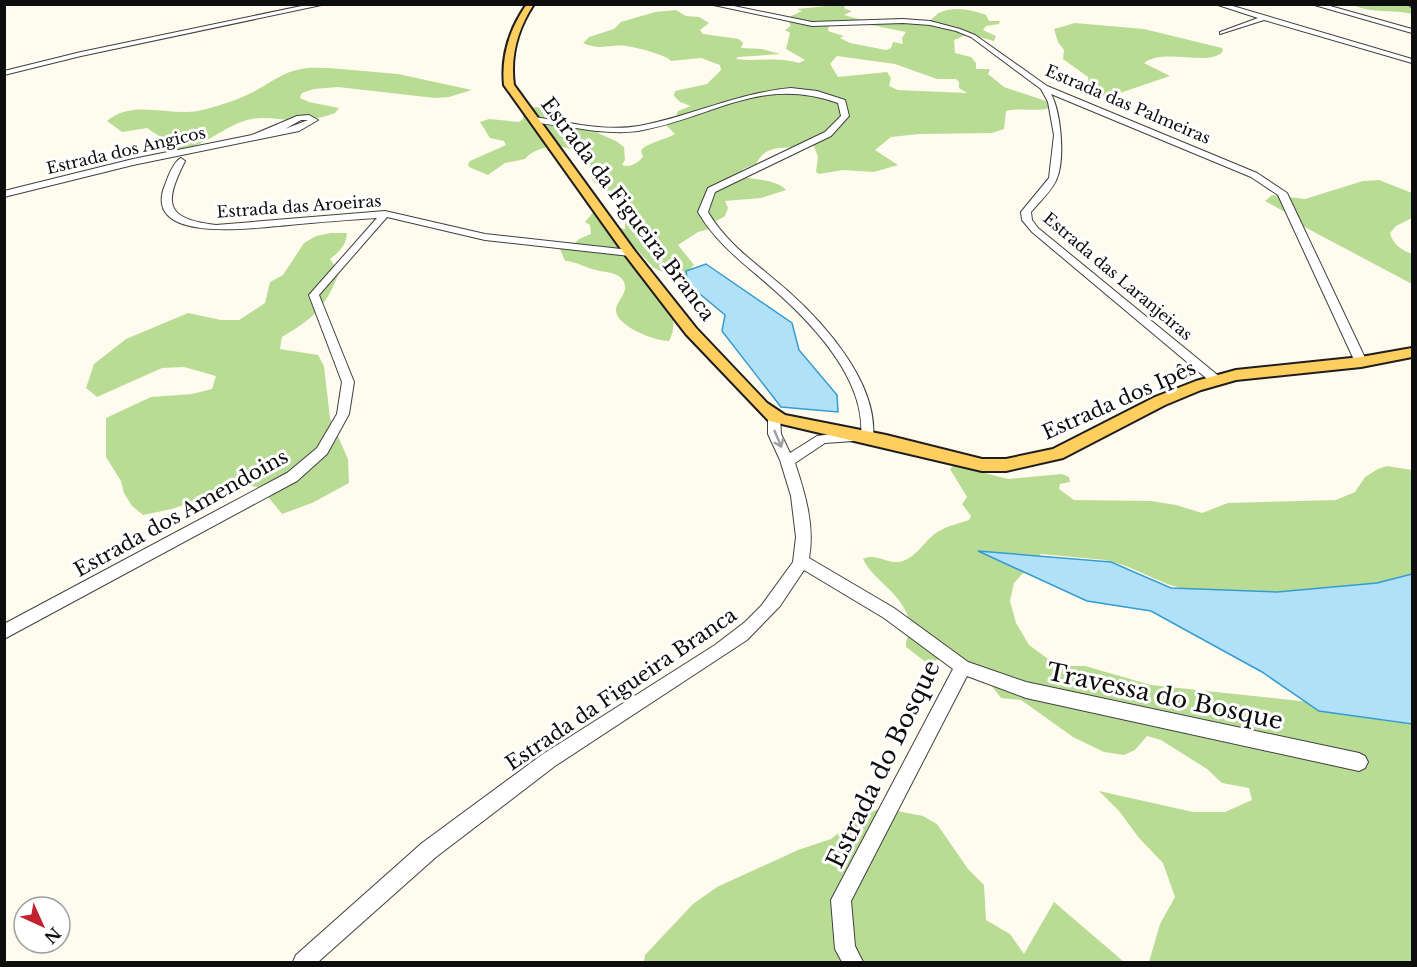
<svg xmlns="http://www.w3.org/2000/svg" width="1417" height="967" font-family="'Libre Baskerville',serif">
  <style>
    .forest { fill: #b9dc94; fill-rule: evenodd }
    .water { fill: #b0e1f8; stroke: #349cd2; stroke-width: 1.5 }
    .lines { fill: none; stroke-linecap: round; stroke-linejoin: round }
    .minor-casing { stroke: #404040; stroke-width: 2 }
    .major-casing { stroke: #1e1e1e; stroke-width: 4 }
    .minor { fill: #fff; fill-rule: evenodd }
    .major { fill: #fece5f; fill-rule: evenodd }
    .oneway { stroke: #9e9e9e }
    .labels { text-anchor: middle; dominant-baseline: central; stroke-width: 6; stroke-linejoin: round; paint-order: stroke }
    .far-street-label { font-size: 16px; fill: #0d0d0d; stroke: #fff }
    .street-label { font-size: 20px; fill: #0d0d0d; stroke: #fff }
    .near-street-label { font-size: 24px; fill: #0d0d0d; stroke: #fff }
  </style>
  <rect width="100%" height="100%" fill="#fffbee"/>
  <g class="forest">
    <path d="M837,5h7l1,4 7,2 -8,4 22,6 -37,4 -1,6 16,5 -4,2 10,5 36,7 5,-2 2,-6 10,2 -1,-6 4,-6 -35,-7 25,-7 33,3c5,-3 7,-7 12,-9 13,-6 32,-2 45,3l3,6h11l-1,3 -13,2 -3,4 13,6 -2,5 -26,-7 -14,6 1,13 16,4 5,6v6h14l-2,5 16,13 42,14 5,2 1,4c-13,6 -31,0 -46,4l-2,18 -12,4 -73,1 -28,3 -16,13 23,15 -24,7 -31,-2 -24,4 -3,-2 2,-15 -4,-11c-22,5 -47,-6 -58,18l-13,5 -5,6c15,6 38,3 48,15l-25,8 -36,3 3,7 -3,8 -12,7v5l-15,4 -20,13 16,20 -5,5 -4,14 -10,-2 -5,-7 -16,-7 -17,-18 -3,-1c11,30 53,59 35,92 -12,1 -54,-15 -53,-31 0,-7 8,-14 9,-21 1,-17 -18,-16 -29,-19 -11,-2 -20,-9 -31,-9l-5,-12h9l10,-10 12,-5 -1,-9 -5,-3 11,-13c11,5 17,19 29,20l1,-17 -6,-9 4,-6c-10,-3 -21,-6 -29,-14 -6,-5 -2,-12 -5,-18 -11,-23 -50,-24 -65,-6l-20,4 -17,12 -19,-8 -1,-3 2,-3 36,-16 -2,-4 -14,-3 -10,-16 9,-3 30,3 4,-3 1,-11 16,-1 5,11 8,6 38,6 25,11 8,6 1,13 -3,5c9,3 15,-2 21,-8l-2,-7c8,-8 24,-10 34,-16l-9,-9v-6l10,-3 2,-5 13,-5 -11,-4 -6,-6 1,-5 32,-7 14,-14 -1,-5 -19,-7 -30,3c-4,-6 -36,-14 -45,-15 -15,-2 -26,5 -43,-3l6,-6 25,-8 7,-7 34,-10 21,-2 10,6 13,1 10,6 -9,7 3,4 36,5 4,4 -2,5 21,1 18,5 -42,3 -2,2c22,3 41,-3 63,4l6,-3 -19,-11 4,-16 -5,-3 6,-4 -4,-8 15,-7 -5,-2zM837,56l58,8 42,15h19l3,3v6l8,5 -69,-3 -9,-4 2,-8 -4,-6 -49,5 -8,-13z"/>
    <path d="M1353,5h59v9c-22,-5 -38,0 -59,-9z"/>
    <path d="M1075,23l69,6 78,19 1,3c-13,17 -58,-4 -79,12l26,13 -59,20 -14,1 -8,-11 -1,-9 -25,-18 1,-9 -6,-8 -4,-13z"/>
    <path d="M329,68l69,6 74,16 -23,7 -14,1 -97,-11 -24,2 -12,4 -2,5 9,4 30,6 -4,5c-13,5 -26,7 -41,7 -14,0 -28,-4 -42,-1 -31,6 -46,31 -81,31l-12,-14 -12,-8 -25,4 -15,-11c25,-22 62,-5 91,-10 17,-4 37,-10 53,-18 17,-8 31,-21 50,-24 9,-2 19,-1 28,-1z"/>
    <path d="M1379,180l33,13v25l-16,8 -6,7c3,12 12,17 22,21v30l-113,-60 -7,-8 -27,-15 7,-6 33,4 58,-18z"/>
    <path d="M331,233h16c-1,13 -7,18 -17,26l9,14c-14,35 -25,45 -57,64l-2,12 38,6 6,11 6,52 18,41 1,24 -37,20 -30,11 -21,-26 -19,-4 -70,25 -29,6 -11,-9 -8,-13 -3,-12 -15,-24v-39l45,-21 41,-3 20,-5 4,-13 -32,-9 -22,1 -65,29 -11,-9 8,-24 32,-25 62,-26 33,7h18l26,-17 5,-21 13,-7 21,-32 12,-7z"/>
    <path d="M954,465l54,14 54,-5 7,3 1,5 -10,2 -1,5 15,11 77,1 25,4 26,8 26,-10 108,-3 19,-8 10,-15 13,-8 9,-3 25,4v110l-130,12h-88l-27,-8 -41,-18 -21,-6 -64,-6 -27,29 -4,18 6,22 13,22 29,21h27l66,19 261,28v249h-263l11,-38 15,-27 -12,-34 -24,-25 -20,-27 -20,-20 94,21h32l27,-12 -3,-12 -27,-5 -15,-14 -46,-29 -14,-4 -12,14 -11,5 -20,-3 -31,-15 -52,-37 -20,-2 -17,-22 -37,-19 -20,6 -21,-16c-1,-9 6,-15 4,-23 -6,-31 -36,-42 -47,-65 13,-7 26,7 40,2 16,-6 22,-22 36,-30 9,-5 21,-8 30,-11l2,-4 -9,-12 5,-7 -17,-28z"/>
    <path d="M881,808l42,8 14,8 31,45 16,16 2,35 24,14 14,20 30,-52 70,60h-480l1,-7 48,-51 24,-17 81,-37 33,-11 25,-20z"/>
  </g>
  <g class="water">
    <path d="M706,264l86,59 7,27 38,45 1,17 -57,-5 -59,-76 3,-16 -37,-31 -2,-13z"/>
    <path d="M978,551l133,11 60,26 106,4 100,-9 35,-9v150l-93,-13 -57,-39 -111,-61 -64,-10z"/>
  </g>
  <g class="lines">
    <defs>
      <g id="minor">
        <path d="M311,4h15l-245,52 -77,19v-4l77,-19z"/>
        <path d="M709,4h15l88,18 91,-3 27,2 30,8 15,6 72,51 210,87 30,20 80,169 -6,4 -6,-4 -77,-167 -27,-18 -200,-83c10,18 14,65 6,84 -4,12 -18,24 -26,34l1,8 6,8 182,149 2,3 -2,3h-8l-180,-151 -10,-12 -1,-8 28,-34 5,-43 -6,-33 -7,-13 -70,-52 -15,-6 -26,-6 -27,-2 -91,3z"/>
        <path d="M1215,4h11l186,55v4l-148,-43 -44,14v-2l38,-14z"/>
        <path d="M1311,4h12l89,25v4z"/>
        <path d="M1409,4h3v3l-2,-1z"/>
        <path d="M791,88l26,3 28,9 4,16 -18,20 -116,56 -7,20c20,34 52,54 81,80 37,33 89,92 84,145l-6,5 -6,-5c5,-54 -42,-106 -79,-140 -30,-28 -63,-49 -84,-85l10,-24 117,-56 16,-16 -3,-13c-78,-28 -125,15 -200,28 -22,3 -46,0 -68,-4 -12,-2 -30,-2 -40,-8l4,-2c34,5 70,15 105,9 53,-10 98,-33 152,-38z"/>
        <path d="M309,115l9,5 -19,11 -166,34 -129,32v-6l129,-32 119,-24 45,-19zM301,120h7l-23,9z"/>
        <path d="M181,158l4,3c-21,42 -21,58 31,64l169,-14 100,23 145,16 5,3 -5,3 -145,-16 -98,-23 -68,78 35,87 -5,32 -22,40 -30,27 -293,158v-15l283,-151 30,-25 20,-34 5,-32 -33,-87 68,-77c-29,2 -59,4 -88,7 -28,2 -149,21 -124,-40 3,-8 8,-23 16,-27z"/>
        <path d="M774,413l6,4 1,17 9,19 27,-17 36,-5 6,5 -6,5 -28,2 -30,20c10,30 20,63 14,95l85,50 74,54 58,20 333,71 6,3 3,6 -3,6 -6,3 -333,-73 -59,-22 -116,225 4,45 8,16h-21l-7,-13 -4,-49 122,-231 -69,-51 -80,-48 -24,36 -33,34 -192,126 -119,91 -118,105h-25l3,-7 126,-112 121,-89 172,-109 30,-23 16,-16 32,-44 3,-25 -5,-41 -11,-36 -12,-26v-17z"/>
      </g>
      <path id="major" d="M527,4h7c-16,24 -24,52 -20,81l120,165 62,78 71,75 18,12 101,20 96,24h24l47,-10 102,-52 41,-16 40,-11 125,-13 51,-9v9l-51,10 -125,13 -35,10 -36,15 -102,53 -57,13h-24l-213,-50 -83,-87 -60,-78 -122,-171c-3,-29 6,-57 23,-81z"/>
    </defs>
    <use href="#minor" class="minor-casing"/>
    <use href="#major" class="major-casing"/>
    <use href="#minor" class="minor"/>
    <use href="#major" class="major"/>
  </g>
  <defs><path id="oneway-shaft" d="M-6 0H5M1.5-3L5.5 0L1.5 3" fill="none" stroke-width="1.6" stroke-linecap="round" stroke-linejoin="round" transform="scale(1.5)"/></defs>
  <use class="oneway" href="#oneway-shaft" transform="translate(778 439) rotate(67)"/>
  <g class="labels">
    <g class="far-street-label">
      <text transform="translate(1128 104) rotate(23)">Estrada das Palmeiras</text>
      <text transform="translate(126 150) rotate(-13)">Estrada dos Angicos</text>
      <text transform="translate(299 206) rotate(-4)">Estrada das Aroeiras</text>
      <text transform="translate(1118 276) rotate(40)">Estrada das Laranjeiras</text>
    </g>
    <g class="street-label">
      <text transform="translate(628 209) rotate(53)">Estrada da Figueira Branca</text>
      <text transform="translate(1119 400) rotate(-24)">Estrada dos Ipês</text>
      <text transform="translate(181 513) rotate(-29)">Estrada dos Amendoins</text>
      <text transform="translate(621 689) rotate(-34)">Estrada da Figueira Branca</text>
    </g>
    <g class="near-street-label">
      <text transform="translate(1165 696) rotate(12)">Travessa do Bosque</text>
      <text transform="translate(883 764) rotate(-64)">Estrada do Bosque</text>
    </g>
  </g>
  <rect width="1417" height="967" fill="none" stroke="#0d0d0d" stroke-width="12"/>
  <g transform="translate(42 925) rotate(135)"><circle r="28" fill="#ffffff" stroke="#9e9e9e" stroke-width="1.5"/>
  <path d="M0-4.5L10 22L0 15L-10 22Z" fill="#c32031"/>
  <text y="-9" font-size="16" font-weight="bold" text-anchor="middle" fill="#0d0d0d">N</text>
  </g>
</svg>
